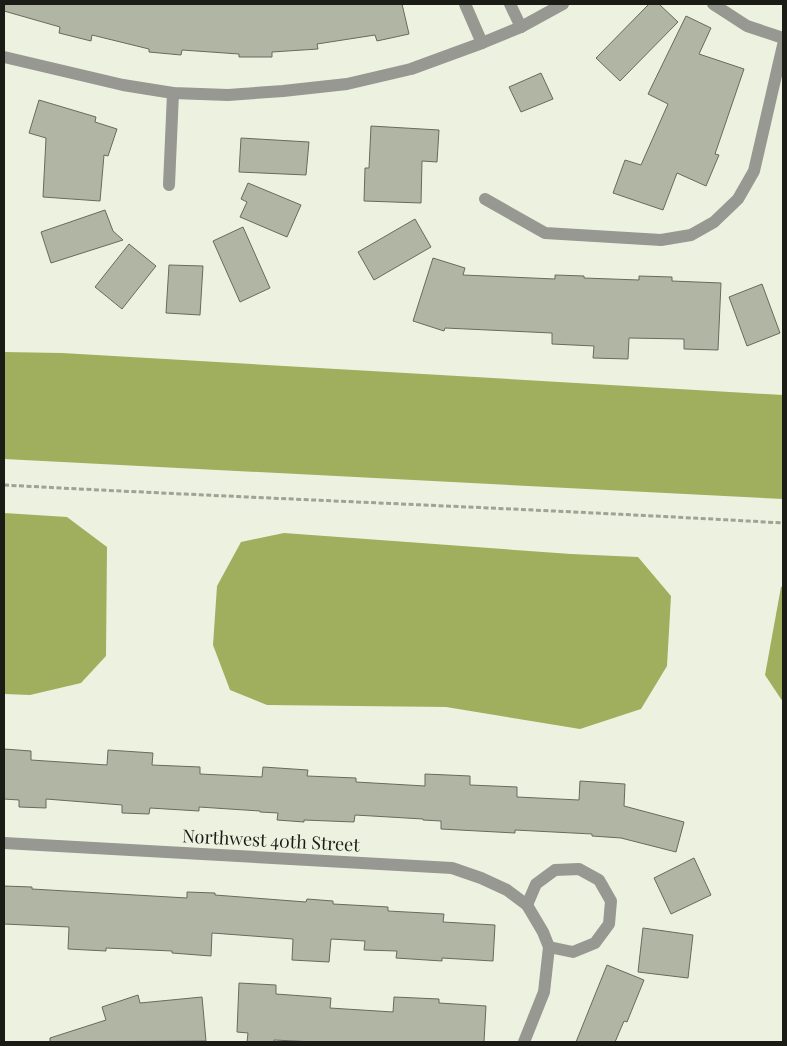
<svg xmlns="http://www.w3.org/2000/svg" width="787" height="1046" font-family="'Playfair Display',serif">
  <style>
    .water { fill: #9faf5e }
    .building { fill: #b0b5a4; stroke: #686b5c }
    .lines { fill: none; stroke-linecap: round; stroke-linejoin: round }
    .path { stroke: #9fa295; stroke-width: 3; stroke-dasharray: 5 2.5; stroke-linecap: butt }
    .minor { stroke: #969891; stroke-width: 12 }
    .labels { text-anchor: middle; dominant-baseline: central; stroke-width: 4; stroke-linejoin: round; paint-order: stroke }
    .street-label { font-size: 18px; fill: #1b1c16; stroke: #edf2e0 }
  </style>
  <rect width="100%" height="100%" fill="#edf2e0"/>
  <g class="water">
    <path d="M4,352l58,1 721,42v104l-779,-40z"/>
    <path d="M4,513l63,4 40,30 -1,109 -25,27 -51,12 -26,-1z"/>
    <path d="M284,533l287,21 67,3 33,39 -4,70 -26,43 -61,20 -134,-22 -179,-2 -37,-15 -17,-45 4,-59 24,-44z"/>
    <path d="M783,586v116l-18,-27 16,-88z"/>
  </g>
  <g class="building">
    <path d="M4,4h398l7,30 -32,7 -2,-6 -58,9 1,5 -46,3v5h-33v-3l-57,-4 -1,5 -32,-3v-3l-57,-14 -1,6 -32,-8 1,-6 -56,-16z"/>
    <path d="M649,4h10l19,18 -58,59 -24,-23z"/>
    <path d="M686,16l25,12 -12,26 45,15 -29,85 4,1 -13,31 -29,-13 -14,37 -50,-17 12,-33 16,5 27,-61 -20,-10z"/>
    <path d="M541,73l12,26 -32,13 -12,-25z"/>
    <path d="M39,100l57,17 -1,5 22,7 -9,27 -4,-1 -4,46 -57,-4 3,-59 -17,-5z"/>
    <path d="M371,126l68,4 -2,32 -15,-1 -1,42 -57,-2 1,-33h4z"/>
    <path d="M241,138l68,4 -3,33 -67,-3z"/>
    <path d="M248,183l53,22 -14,32 -47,-20 7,-15 -6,-3z"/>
    <path d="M105,210l8,21 10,9 -72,23 -10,-31z"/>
    <path d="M415,219l16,28 -57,33 -16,-28z"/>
    <path d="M243,227l27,61 -30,14 -27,-61z"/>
    <path d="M129,244l27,22 -34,43 -27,-22z"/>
    <path d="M433,258l32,10 -2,7 92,4v-4l29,1v2l55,2v-4l33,1v4l49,2 -3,67 -34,-1v-10l-55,-1 -1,21 -35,-1 1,-12 -42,-2v-11l-107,-5 -1,3 -31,-10z"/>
    <path d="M169,265l34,1 -3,49 -34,-2z"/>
    <path d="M762,284l18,49 -33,13 -18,-49z"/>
    <path d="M4,749l27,2v9l76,5 1,-15 45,3 -1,12 48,2v7l62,3 1,-10 45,3 -1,6 49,2v4l69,4v-12l45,2v9l47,2v10l62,3 1,-19 45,3 -1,22 60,16 -8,30 -55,-14 -29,-2v-2l-77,-4v3l-74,-4v-8l-18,-1v-1l-68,-4 -1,7 -50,-2v2l-27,-2 1,-7 -18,-1v-1l-61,-4v4l-49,-3 -1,6 -27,-1v-8l-76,-6v9l-27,-1v-7l-15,-1z"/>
    <path d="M694,858l17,37 -40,19 -17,-36z"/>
    <path d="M4,886l28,1v2l155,9v-6l28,1v2l91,7 1,-3 26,2v3l55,3v4l56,3 -1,8 52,3 -2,36 -51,-3v3l-46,-3 1,-7 -33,-1 1,-9 -34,-2 -2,23 -37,-2 1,-21 -81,-6 -1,23 -39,-3v-2l-66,-3v3l-38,-2 1,-22 -65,-3z"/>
    <path d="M643,928l50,7 -5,43 -50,-6z"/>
    <path d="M607,965l37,15 -17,42 -3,-1 -9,21h-39z"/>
    <path d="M239,983l37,2v9l55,4 -1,10 63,4 1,-15 45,2v4l47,3 -2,36h-169l-41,-2v2h-27l1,-9 -11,-1z"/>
    <path d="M138,995l2,8 62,-6 4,44 -156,1v-4l56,-18 -4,-13z"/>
  </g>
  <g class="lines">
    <path class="path" d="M4,485c260,14 520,23 779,38"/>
    <g class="minor">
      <path d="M465,4l17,39"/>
      <path d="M510,4l11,23"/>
      <path d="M713,4l34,22 36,12"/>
      <path d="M4,57l119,28 50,8 55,2 55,-4 64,-7 64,-15 71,-26 39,-16 42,-23"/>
      <path d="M169,185l4,-92"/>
      <path d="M485,199l60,34 116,7 30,-5 23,-13 24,-23 16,-28 29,-126"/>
      <path d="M4,843l448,25 29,10 26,12 20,15 16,27 6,15 -5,45 -20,50"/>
      <path d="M527,905l9,-21 19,-14 24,-1 20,11 12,21 -2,23 -14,19 -22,9 -24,-5"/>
    </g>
  </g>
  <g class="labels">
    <g class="street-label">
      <text transform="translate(271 840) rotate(3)">Northwest 40th Street</text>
    </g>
  </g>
  <rect width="787" height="1046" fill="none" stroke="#1b1c16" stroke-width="10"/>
</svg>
